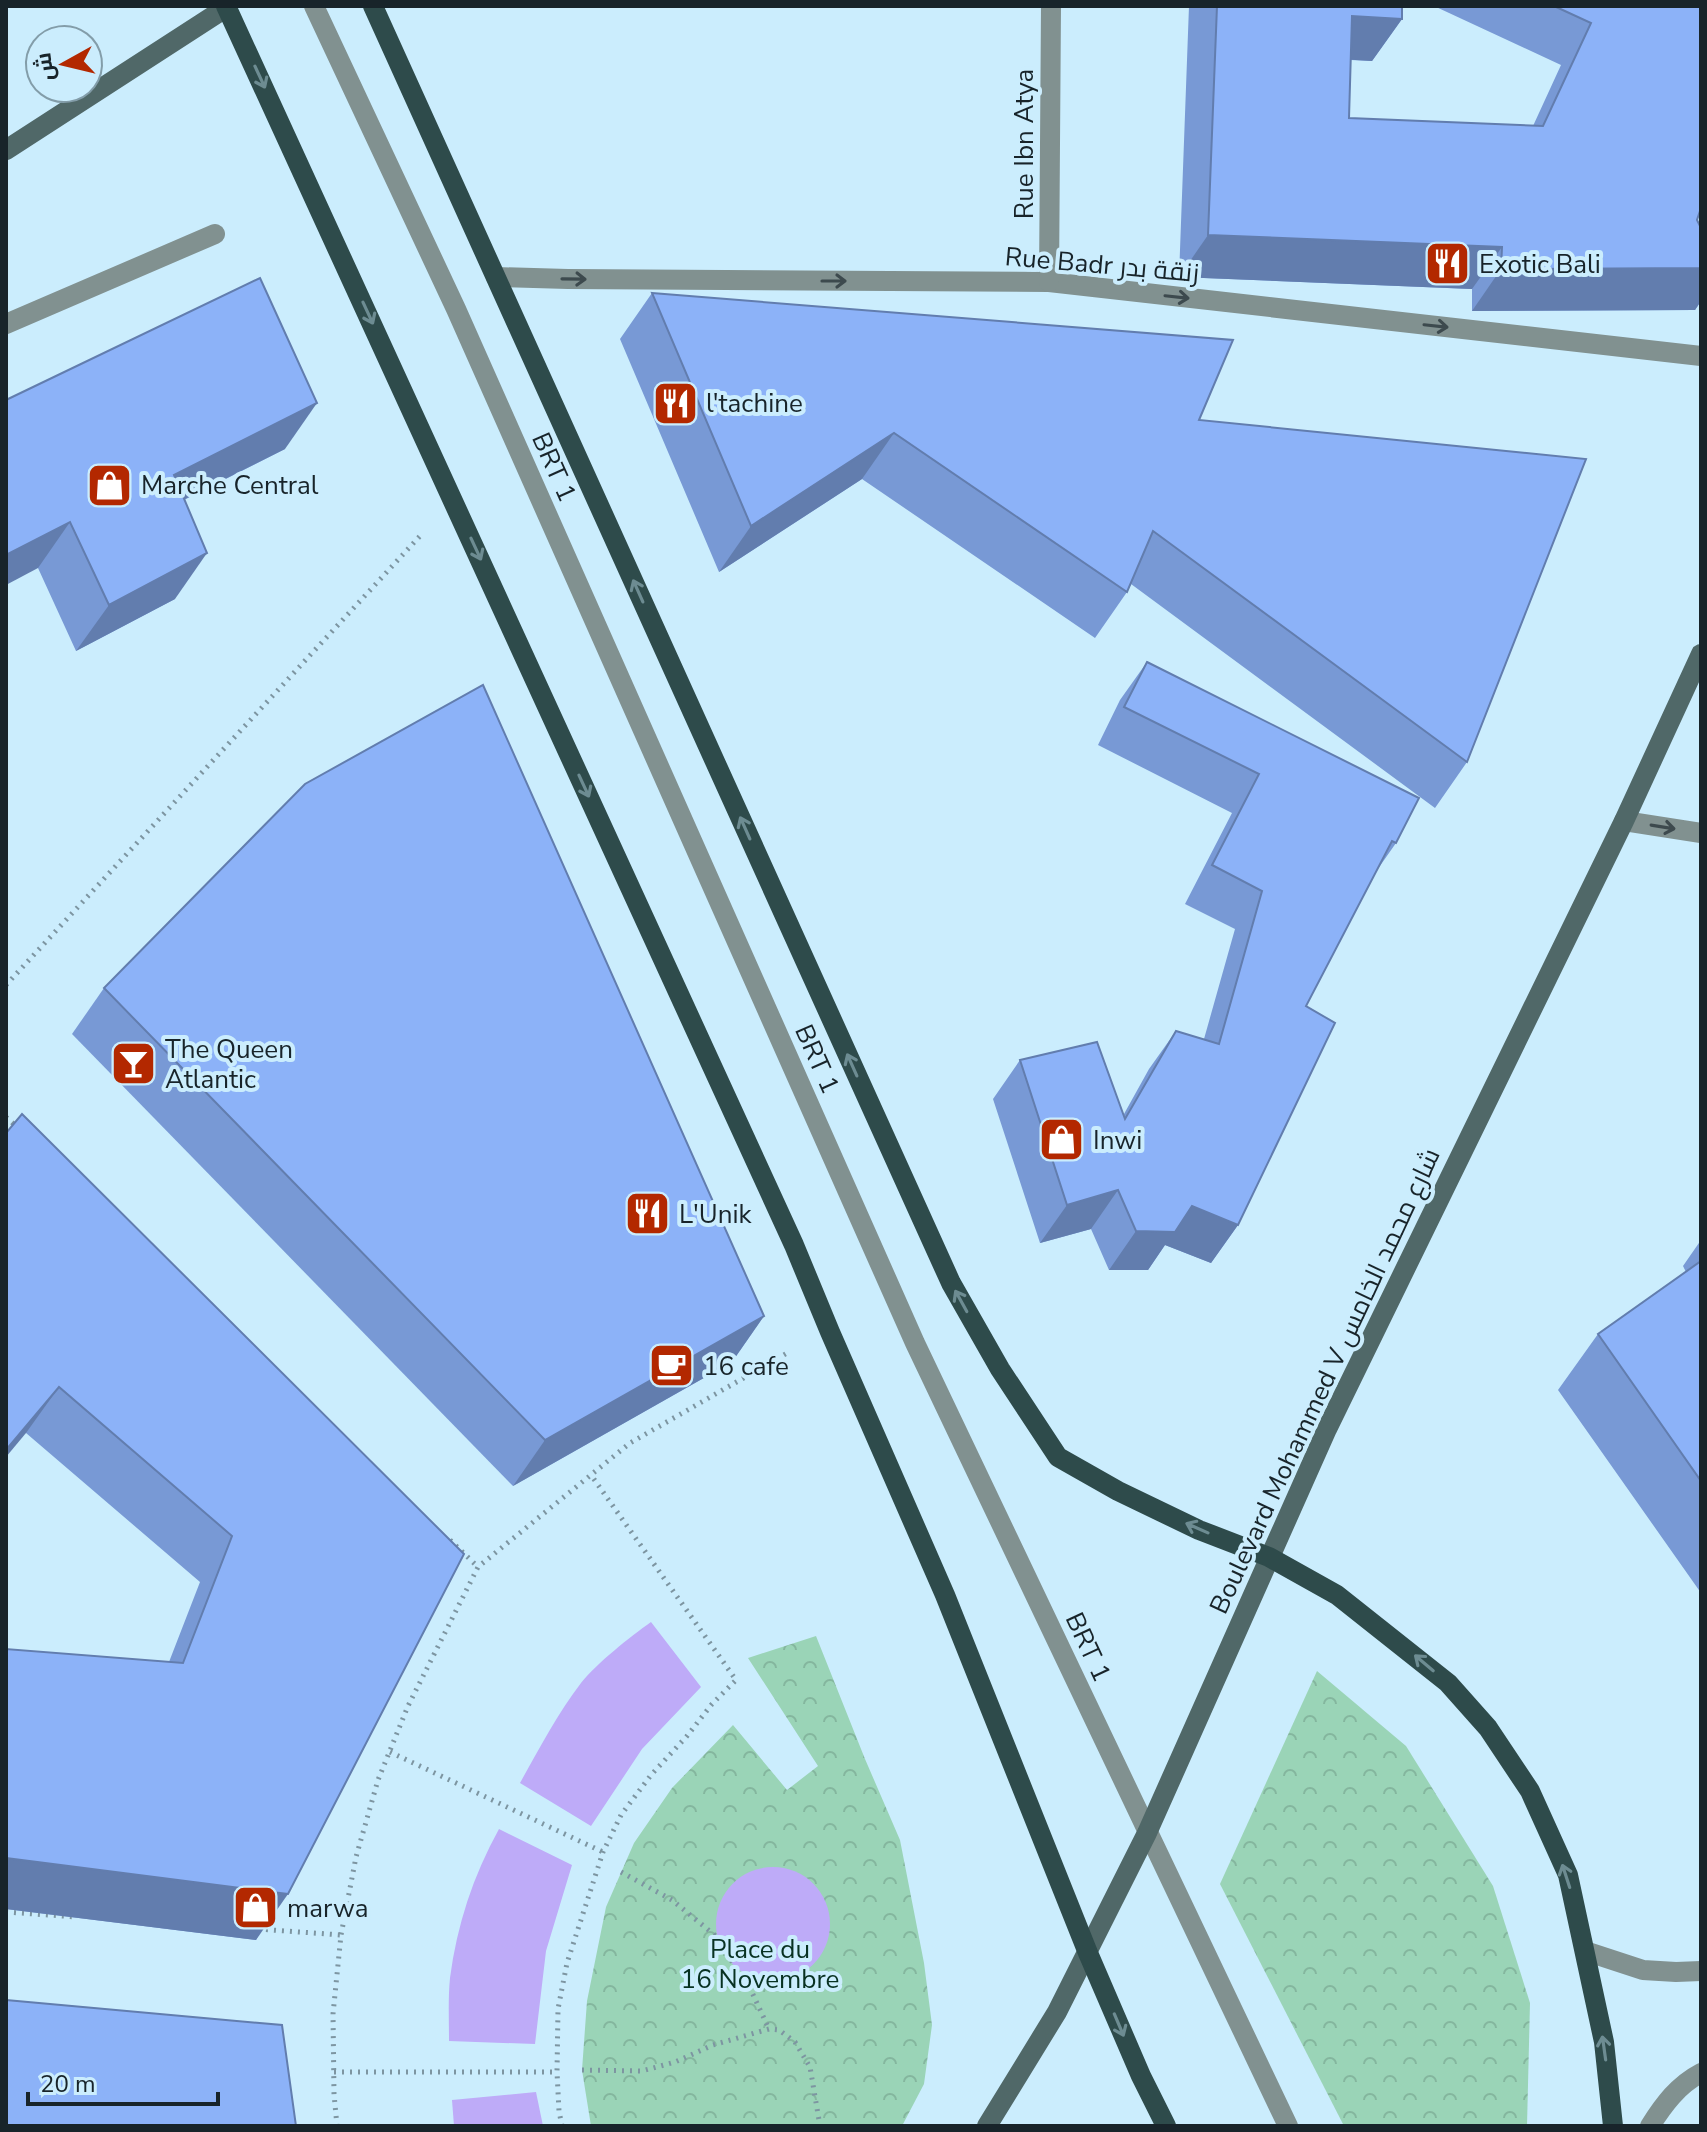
<svg xmlns="http://www.w3.org/2000/svg" width="1707" height="2132" font-family="'Nunito Sans',Cairo,sans-serif">
  <style>
    .forest { fill: url(#forest-crowns) }
    .water { fill: #beabf8 }
    .lines { fill: none; stroke-linecap: round; stroke-linejoin: round }
    .path { stroke: #7d95a1; stroke-width: 5; stroke-dasharray: 2 6; stroke-linecap: butt }
    .lane { stroke: #819190; stroke-width: 20 }
    .street { stroke: #819190; stroke-width: 20 }
    .secondary { stroke: #506868; stroke-width: 20 }
    .primary { stroke: #2e4b4b; stroke-width: 20 }
    .wall { fill: #7899d5 }
    .shaded-wall { fill: #627dae }
    .building { fill: #8cb2f8; stroke: #627dae; stroke-width: 2 }
    .oneway { stroke: #6d8c92 }
    .oneway2 { stroke: #3d4a4e }
    .labels { text-anchor: middle; dominant-baseline: central; stroke-width: 8; stroke-linejoin: round; paint-order: stroke }
    .street-label { font-size: 26px; fill: #18242a; stroke: #cbedfd }
    .poi-label { font-size: 26px; fill: #18242a; stroke: #cbedfd; text-anchor: start }
    .park-label { font-size: 26px; fill: #083222; stroke: #cbedfd }
  </style>
  <defs>
    <pattern id="forest-crowns" width="20" height="18" patternUnits="userSpaceOnUse" patternTransform="scale(2)"><rect width="20" height="18" fill="#9ad4b7"/><path d="M2 6a3 3 0 1 1 6 0M12 15a3 3 0 1 1 6 0" fill="none" stroke="#84b69e"/></pattern>
  </defs>
  <rect width="100%" height="100%" fill="#cbedfd"/>
  <g class="forest">
    <path d="M816,1636l49,123 35,81 24,123 8,62 -8,59 -22,42h-311l-9,-56 5,-69 19,-94 28,-64 38,-55 61,-63 54,65 31,-24 -70,-108z"/>
    <path d="M1317,1671l89,75 87,140 37,117 -3,123h-183l-124,-242z"/>
  </g>
  <g class="water">
    <path d="M651,1622l50,65 -59,62 -51,77 -71,-43c19,-34 38,-70 61,-100 16,-20 49,-46 70,-61z"/>
    <path d="M499,1829l73,36 -26,86 -11,93 -86,-3c0,-21 -1,-43 1,-63 7,-53 23,-102 49,-149z"/>
    <circle cx="773" cy="1924" r="57"/>
    <path d="M536,2092l7,34h-89l-2,-26z"/>
  </g>
  <g class="lines">
    <g class="path">
      <path d="M6,985l414,-449"/>
      <path d="M6,1117l11,10"/>
      <path d="M450,1540l28,27"/>
      <path d="M390,1752l213,100"/>
      <path d="M621,1872l51,28 45,37 17,28 15,21 20,43"/>
      <path d="M6,1912l71,5"/>
      <path d="M258,1929l83,6"/>
      <path d="M582,2070l60,1 33,-9 38,-17 56,-16 10,1 16,12 15,25 10,59"/>
      <path d="M334,2072h223"/>
      <path d="M337,2126l-3,-32 -1,-80 8,-79 15,-78 22,-77 30,-74 70,-139 152,-124 159,-91"/>
      <path d="M562,2126l-3,-15 -2,-39 1,-63 9,-46 36,-111 18,-37 30,-40 36,-39 25,-32 24,-24 -145,-205"/>
    </g>
    <g class="lane">
      <path d="M314,6l142,303 459,1034 373,783"/>
      <path d="M6,324l209,-90"/>
    </g>
    <g class="street">
      <path d="M496,277l72,2 481,3 652,74"/>
      <path d="M1049,282l2,-276"/>
      <path d="M1624,821l77,12"/>
      <path d="M1585,1951l58,19 33,2 25,-1"/>
      <path d="M1650,2126c14,-22 28,-41 51,-53"/>
    </g>
    <g class="secondary">
      <path d="M6,150l221,-143"/>
      <path d="M987,2126l70,-114 90,-179 180,-404 297,-608 77,-167"/>
    </g>
    <g class="primary">
      <path d="M226,6l568,1239 36,87 115,263 143,358 53,123 25,50"/>
      <path d="M373,6l578,1277 49,86 58,88 60,34 81,39 70,27 68,38 111,88 40,45 42,63 38,84 36,167 9,84"/>
    </g>
  </g>
  <g class="wall">
    <path d="M1189,6h213v13l-30,42 -21,-1 -2,58 184,8 28,-61 -127,-59h267l-1,162 -3,52 4,8v73l-6,9 -223,1v-22l-293,-12z"/>
    <path d="M652,293l547,127 268,342 -32,46 -304,-224 -4,8 -32,46 -233,-159 -143,93 -99,-233z"/>
    <path d="M6,400l279,49 -101,51 -9,99 -99,52 -38,-83z"/>
    <path d="M1147,662l249,181 -21,30 -69,133 -68,219 -27,38 -46,-18 -17,25h-39l-18,-41 -51,14 -47,-144 27,-39 104,54 25,-45 27,-38 28,8 31,-110 -50,-25 47,-91 -134,-68 22,-45z"/>
    <path d="M104,988l660,328 -32,46 -219,124 -441,-452z"/>
    <path d="M6,1133l458,421 -208,386 -250,-31v-260l163,13 31,-80 -174,-149z"/>
    <path d="M1701,1240v353l-143,-203 40,-56 88,-62 -3,-6z"/>
  </g>
  <g class="shaded-wall">
    <path d="M1352,16l50,3 -30,42 -49,-3z"/>
    <path d="M1208,235l294,12 -30,42 -293,-12z"/>
    <path d="M1701,268v33l-6,9 -223,1 29,-42z"/>
    <path d="M317,403l-32,46 -144,72 33,-46z"/>
    <path d="M894,433l-32,46 -143,93 32,-46z"/>
    <path d="M70,522l-32,46 -32,17v-30z"/>
    <path d="M207,553l-32,46 -99,52 33,-46z"/>
    <path d="M1118,1190l-27,39 -51,14 27,-38z"/>
    <path d="M1192,1206l46,19 -27,38 -46,-18 -17,25h-39l27,-39z"/>
    <path d="M764,1316l-32,46 -219,124 32,-46z"/>
    <path d="M59,1387l-33,46 -20,24v-7z"/>
    <path d="M6,1858l282,36 -32,46 -250,-31z"/>
  </g>
  <g class="building">
    <path d="M1217,6h185v13l-50,-3 -3,102 194,8 48,-103 -37,-17h147v202l-4,12 4,8v40l-200,1 1,-22 -294,-12z"/>
    <path d="M260,278l57,125 -143,72 33,78 -98,52 -39,-83 -64,33v-155z"/>
    <path d="M652,293l581,47 -34,80 387,39 -119,303 -314,-231 -26,61 -233,-159 -143,93z"/>
    <path d="M1147,662l272,136 -23,45 -4,-2 -86,165 29,17 -97,202 -46,-19 -17,26 -39,-1 -18,-41 -51,15 -47,-145 77,-18 28,77 51,-88 43,13 43,-153 -50,-26 47,-91 -135,-67z"/>
    <path d="M483,685l281,631 -219,124 -441,-452 201,-204z"/>
    <path d="M22,1114l442,440 -176,340 -282,-36v-209l177,14 49,-127 -173,-149 -53,63v-317z"/>
    <path d="M1701,1261v220l-103,-147z"/>
    <path d="M6,2000l276,25 14,101h-290z"/>
  </g>
  <defs><path id="oneway-shaft" d="M-6 0H5M1.5-3L5.5 0L1.5 3" fill="none" stroke-width="1.6" stroke-linecap="round" stroke-linejoin="round" transform="scale(2)"/></defs>
  <g class="oneway">
    <use href="#oneway-shaft" transform="translate(260 77) rotate(65)"/>
    <use href="#oneway-shaft" transform="translate(368 313) rotate(65)"/>
    <use href="#oneway-shaft" transform="translate(476 549) rotate(65)"/>
    <use href="#oneway-shaft" transform="translate(638 591) rotate(-114)"/>
    <use href="#oneway-shaft" transform="translate(584 786) rotate(65)"/>
    <use href="#oneway-shaft" transform="translate(745 828) rotate(-114)"/>
    <use href="#oneway-shaft" transform="translate(852 1065) rotate(-114)"/>
    <use href="#oneway-shaft" transform="translate(961 1301) rotate(-119)"/>
    <use href="#oneway-shaft" transform="translate(1197 1528) rotate(-156)"/>
    <use href="#oneway-shaft" transform="translate(1424 1663) rotate(-140)"/>
    <use href="#oneway-shaft" transform="translate(1566 1876) rotate(-108)"/>
    <use href="#oneway-shaft" transform="translate(1119 2025) rotate(67)"/>
    <use href="#oneway-shaft" transform="translate(1604 2048) rotate(-98)"/>
  </g>
  <g class="oneway2">
    <use href="#oneway-shaft" transform="translate(574 279) rotate(1)"/>
    <use href="#oneway-shaft" transform="translate(834 281)"/>
    <use href="#oneway-shaft" transform="translate(1177 297) rotate(6)"/>
    <use href="#oneway-shaft" transform="translate(1436 326) rotate(6)"/>
    <use href="#oneway-shaft" transform="translate(1663 827) rotate(9)"/>
  </g>
  <defs>
    <symbol id="restaurant-square" viewBox="-11 -11 22 22"><rect x="-9" y="-9" width="18" height="18" rx="4" fill="#b32800" stroke="#cbedfd"/><path d="M-5-6h1v4h1v-4h1v4h1v-4h1v5L-1.5 .5V6h-2V.5L-5-1ZM5-6V6H3V1.5H1.5Q1.5-4 5-6Z" fill="#fff"/></symbol>
    <symbol id="shop-square" viewBox="-11 -11 22 22"><rect x="-9" y="-9" width="18" height="18" rx="4" fill="#b32800" stroke="#cbedfd"/><path d="M-5-2.5h2.3a2.7 3.5 0 0 1 5.4 0H5L5.5 6h-11ZM-1.5-2.5h3a1.5 2.3 0 0 0-3 0Z" fill="#fff"/></symbol>
    <symbol id="bar-square" viewBox="-11 -11 22 22"><rect x="-9" y="-9" width="18" height="18" rx="4" fill="#b32800" stroke="#cbedfd"/><path d="M-6-5H6L.8 .8V4.5H3.5V6h-7V4.5H-.8V.8Z" fill="#fff"/></symbol>
    <symbol id="cafe-square" viewBox="-11 -11 22 22"><rect x="-9" y="-9" width="18" height="18" rx="4" fill="#b32800" stroke="#cbedfd"/><path d="M-5.5-4.5H6V0H3Q3 3.5 0 3.5H-2.5Q-5.5 3.5-5.5 0ZM3-3.2v2h1.7v-2ZM-6 4.5H4V6H-6Z" fill="#fff"/></symbol>
  </defs>
  <g fill-rule="evenodd">
    <use href="#restaurant-square" x="1422" y="238" width="51" height="51"/>
    <use href="#restaurant-square" x="650" y="378" width="51" height="51"/>
    <use href="#shop-square" x="84" y="460" width="51" height="51"/>
    <use href="#bar-square" x="108" y="1038" width="51" height="51"/>
    <use href="#shop-square" x="1036" y="1114" width="51" height="51"/>
    <use href="#restaurant-square" x="622" y="1188" width="51" height="51"/>
    <use href="#cafe-square" x="646" y="1340" width="51" height="51"/>
    <use href="#shop-square" x="230" y="1882" width="51" height="51"/>
  </g>
  <g class="labels">
    <g class="street-label">
      <text transform="translate(1024 144) rotate(-90)">Rue Ibn Atya</text>
      <text transform="translate(1102 265) rotate(5)">Rue Badr زنقة بدر</text>
      <text transform="translate(554 467) rotate(66)">BRT 1</text>
      <text transform="translate(817 1059) rotate(66)">BRT 1</text>
      <text transform="translate(1325 1381) rotate(-65)">Boulevard Mohammed V شارع محمد الخامس</text>
      <text transform="translate(1088 1647) rotate(65)">BRT 1</text>
    </g>
    <g class="poi-label">
      <text x="1479" y="264">Exotic Bali</text>
      <text x="706" y="403">l'tachine</text>
      <text x="141" y="485">Marche Central</text>
      <text x="165" y="1049">The Queen<tspan x="165" dy="30">Atlantic</tspan></text>
      <text x="1093" y="1140">Inwi</text>
      <text x="679" y="1214">L'Unik</text>
      <text x="703" y="1366">16 cafe</text>
      <text x="287" y="1908">marwa</text>
    </g>
    <g class="park-label">
      <text x="760" y="1949">Place du<tspan x="760" dy="30">16 Novembre</tspan></text>
    </g>
  </g>
  <rect width="1707" height="2132" fill="none" stroke="#18242a" stroke-width="16"/>
  <g transform="translate(64 64) rotate(262)"><circle r="38" fill="#cbedfd" stroke="#839da9" stroke-width="2"/>
  <path d="M0-6L14 30L0 20L-14 30Z" fill="#b32800"/>
  <text y="-12" font-size="22" font-weight="bold" text-anchor="middle" fill="#18242a">ش</text>
  </g>
  <path d="M28 2092v12h190v-12" fill="none" stroke="#18242a" stroke-width="4"/>
  <text x="40" y="2092" font-size="24" fill="#18242a" stroke="#cbedfd" stroke-width="6" paint-order="stroke">20 m</text>
</svg>
